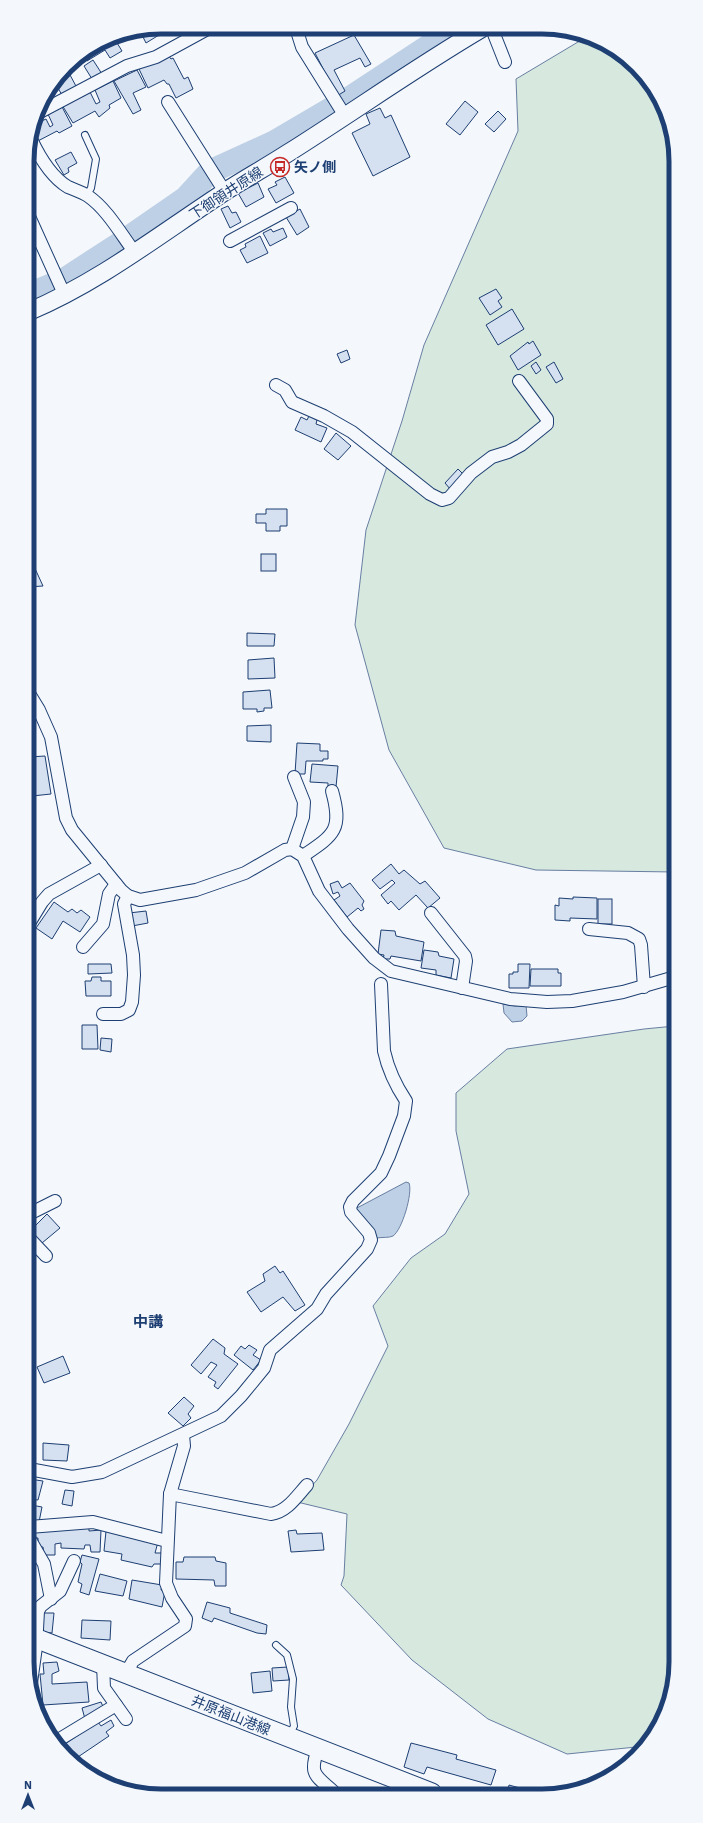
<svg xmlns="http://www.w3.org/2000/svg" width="703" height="1823" font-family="'IBM Plex Sans','Noto Sans JP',sans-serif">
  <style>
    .green { fill: #d7e8df; stroke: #687fa3 }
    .water { fill: #bed0e5; stroke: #687fa3 }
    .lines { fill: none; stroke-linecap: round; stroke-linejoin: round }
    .river { stroke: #bed0e5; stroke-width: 24 }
    .building { fill: #d5e0f0; stroke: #1d3f73 }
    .service-casing { stroke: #1d3f73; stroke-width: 8 }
    .minor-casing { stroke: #1d3f73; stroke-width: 14 }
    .secondary-casing { stroke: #1d3f73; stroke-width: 19 }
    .primary-casing { stroke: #1d3f73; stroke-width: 21 }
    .service { stroke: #f4f7fb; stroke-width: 6 }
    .minor { stroke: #f4f7fb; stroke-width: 12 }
    .secondary { stroke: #f4f7fb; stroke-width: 17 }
    .primary { stroke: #f4f7fb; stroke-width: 19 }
    .labels { text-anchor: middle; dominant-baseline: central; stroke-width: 3; stroke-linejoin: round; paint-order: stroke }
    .poi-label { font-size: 14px; font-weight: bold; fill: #1d3f73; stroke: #f4f7fb; text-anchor: start }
    .street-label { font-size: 14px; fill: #1d3f73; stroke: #f4f7fb }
    .neighbourhood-label { font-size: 15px; font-weight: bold; fill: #1d3f73; stroke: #f4f7fb }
    .rim { fill: none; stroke: #1d3f73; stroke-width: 5 }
  </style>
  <rect width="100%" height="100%" fill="#f4f7fb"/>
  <g class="green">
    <path d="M588,36c27,10 55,32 70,58 7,12 10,28 15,41l2,737 -139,-2 -92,-22 -55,-98 -34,-125 11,-95 36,-109 22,-76 94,-214 -2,-52z"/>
    <path d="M675,1026l1,645 -10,42 -20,33 -79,8 -79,-35 -76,-59 -71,-75 3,-9 3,-62 -50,-12 20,-22 32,-56 39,-78 -15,-40 38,-48 34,-24 24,-40 -13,-63v-38l51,-44 137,-20z"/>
  </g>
  <g class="water">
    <path d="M503,1004l12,2 11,-1 1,11 -5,5 -10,1 -8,-9z"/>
    <path d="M406,1182l3,1c4,10 -7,47 -16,53 -4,2 -11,1 -16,2l-22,-29z"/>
  </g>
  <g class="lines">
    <g class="river">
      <path d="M344,102l111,-73"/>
      <path d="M216,169l57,-26 58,-34"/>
      <path d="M131,236l55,-38 21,-23"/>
      <path d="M28,295l36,-15 57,-37"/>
    </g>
  </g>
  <g class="building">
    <path d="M155,28l4,7 -13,8 -6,-12z"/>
    <path d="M354,35l17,29 -6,3 -5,-9 -26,12 11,21 -8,5 -22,-43z"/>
    <path d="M114,38l8,13 -12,7 -5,-8 -18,11 -4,-7 20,-12 1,1z"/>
    <path d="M168,55l3,4 2,-1 11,21 4,-2 5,12 -17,9 -7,-14h-2l-3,-4 -16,8 -9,-19z"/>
    <path d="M80,56l4,6 -15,7 -1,-3 4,-6z"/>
    <path d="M93,60l9,14 -10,5 -8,-13z"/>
    <path d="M137,70l9,17 -13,6 8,17 -8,4 -19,-33z"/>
    <path d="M63,73l1,2 5,-2 8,15 -15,7 -7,-12z"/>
    <path d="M113,81l8,17 -12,7 1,3 -11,9 -4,-6 -22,12 -11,-18 27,-15 7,14 4,-2 -5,-12z"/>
    <path d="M55,84l3,6 -13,6z"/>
    <path d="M465,101l13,11 -18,23 -14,-11z"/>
    <path d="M61,105l11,21 -13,7 -2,-2 -21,11 -4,-8 3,-10 11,-5 4,8 3,-2 -6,-13z"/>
    <path d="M380,108l5,10 6,-3 19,42 -37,19 -21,-43 18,-9 -4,-10z"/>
    <path d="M498,111l8,8 -12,13 -9,-8z"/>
    <path d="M71,152l6,11 -9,5 1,4 -5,3 -9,-15z"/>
    <path d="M285,177l9,16 -18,10 -8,-14 9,-4 -2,-3z"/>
    <path d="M258,183l6,14 -18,10 -8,-14z"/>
    <path d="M228,206l4,7 4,-1 5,10 -11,6 -9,-19z"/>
    <path d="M300,209l9,18 -12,8 -11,-18z"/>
    <path d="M283,228l4,9 -17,9 -7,-13 8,-4 2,3z"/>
    <path d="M260,236l8,17 -21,10 -7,-13 6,-3 -1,-3z"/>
    <path d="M496,289l6,9 -4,3 4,6 -12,8 -11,-17z"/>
    <path d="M512,309l12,20 -26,16 -12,-20z"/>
    <path d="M533,341l8,14 -23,15 -8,-14 18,-14 1,2z"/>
    <path d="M347,350l3,9 -9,4 -4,-9z"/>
    <path d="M536,362l5,8 -5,4 -5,-8z"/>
    <path d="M554,362l9,17 -7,4 -10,-16z"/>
    <path d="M309,416l8,4 -1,4 11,4 -6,14 -26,-12 6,-13 6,3z"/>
    <path d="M336,433l15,13 -13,14 -14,-11z"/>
    <path d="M458,469l7,7 -14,14 -6,-7z"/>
    <path d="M266,509h21v17h-7v5h-14v-8h-10v-9h10z"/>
    <rect x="261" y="554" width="15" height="17"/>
    <path d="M32,562l11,24 -15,1v-23z"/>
    <path d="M247,633l28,1 -1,12h-27z"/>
    <path d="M274,658l1,20 -27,1v-19z"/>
    <path d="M270,690l2,18h-8v3l-7,1v-3h-14v-17z"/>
    <path d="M271,725v17l-24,-1v-15z"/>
    <path d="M297,743l23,1v7h8v8h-5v2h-17l-1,13h-10z"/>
    <path d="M28,753l1,4 16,-1 6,38 -19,2 -4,-21z"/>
    <path d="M312,764l26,2 -2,21h-8v-4l-18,-1z"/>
    <path d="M391,864l8,10 5,-4 16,14 5,-3 15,17 -12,10 -12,-13 -17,15 -8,-9 -3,3 -7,-9 14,-12 -3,-3 -12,9 -8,-9z"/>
    <path d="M338,881l4,7 8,-5 14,18 -2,4 2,4 -3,2 -3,-3 -11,9 -13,-17 6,-4 -2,-4 -5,2 -3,-10z"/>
    <path d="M573,897l24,1v21l-27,-1v3l-15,-1v-15l4,1v-8l14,1z"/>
    <rect x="598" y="899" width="14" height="25"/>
    <path d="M54,902l14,10 4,-3 5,4 4,-3 9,7 -10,15 -17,-11 -11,18 -16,-11z"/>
    <path d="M146,911l2,12 -16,3 -3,-13z"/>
    <path d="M381,930l14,1 1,5 28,6 -3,19 -30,-5 -1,3h-7l1,-4 -6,-1z"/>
    <path d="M424,950l14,2 1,4 15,3 -3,19 -15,-3v-5l-15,-2z"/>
    <path d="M88,964h23l1,9 -24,1z"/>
    <path d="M518,964h12l-1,24h-20v-14h4v-2h5z"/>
    <path d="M531,969h27v4h3v13h-31z"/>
    <path d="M92,977h9v4h10v15h-25l-1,-15h6z"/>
    <path d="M82,1025h15l1,24h-16z"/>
    <path d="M101,1038l11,1 -1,13 -11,-2z"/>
    <path d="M47,1214l13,14 -18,15 -12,-12z"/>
    <path d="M275,1266l5,7 3,-2 22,34 -10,6 -12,-14 -22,15 -14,-20 18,-11 -2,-7z"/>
    <path d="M213,1339l12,9 -1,6 14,10 -20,25 -4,-3 2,-4 -8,-5 9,-12 -6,-3 -10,12 -10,-9z"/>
    <path d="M249,1345l8,5 -4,5 8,5 -8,10 -19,-15 7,-9 4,3z"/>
    <path d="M63,1356l7,17 -26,10 -7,-16z"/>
    <path d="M184,1397l10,9 -6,8 3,4 -8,8 -15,-13z"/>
    <path d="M43,1443l26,2 -2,16 -24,-1z"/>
    <path d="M29,1479l14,2 -5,19 -9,-1z"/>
    <path d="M65,1490l9,1 -2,15 -10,-2z"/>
    <path d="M31,1505l11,2 -3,15 -10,-2z"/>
    <path d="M89,1527v4l12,-1 -1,22h-9l-1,-7h-5l-1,4 -23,-1v-5l-6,1v11h-11l-1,-8h-5v-9h-5v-8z"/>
    <path d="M296,1530l1,4 25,-1 2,17 -33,2 -3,-21z"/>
    <path d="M106,1531l52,11 -3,11h9v11h-10l-2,3 -31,-7 1,-6 -18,-3z"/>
    <path d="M82,1555l17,4 -10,36 -9,-3 2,-8 -4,-2 4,-18 -2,-2z"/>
    <path d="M184,1557h31l1,4 10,2v23h-11l-1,-6 -38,-1v-17h7z"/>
    <path d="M100,1574l27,7 -4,15 -28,-5z"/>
    <path d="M132,1580l30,5 -1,5 4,1 -3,16 -33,-8z"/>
    <path d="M207,1602l23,6v5l37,12 -1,9 -9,-1 -43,-15 -2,4 -10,-4z"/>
    <path d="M43,1613h11l-2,20 -10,-1z"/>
    <path d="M82,1620l29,1 -1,19 -29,-2z"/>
    <path d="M57,1662l2,9 -7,3v10l35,-2 2,20 -46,3 -3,-31h4l-1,-11z"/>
    <path d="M288,1667l1,13 -16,1 -1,-13z"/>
    <path d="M270,1671l2,20 -19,2 -2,-20z"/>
    <path d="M101,1702l3,7 -19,10 -3,-11z"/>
    <path d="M111,1720l3,6 -8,6 3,4 -37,25 -1,-1 -9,-14 36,-24 3,4z"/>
    <path d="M411,1743l46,12 -1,4 40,11 -5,15 -64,-18 -3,7 -20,-7z"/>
    <path d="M509,1785l29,8h-31z"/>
  </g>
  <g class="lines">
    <defs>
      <g id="service">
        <path d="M85,135l11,24 -5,29 -4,7"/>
        <path d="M276,1645l11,10 6,24 -2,28 3,19 -5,10"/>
      </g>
      <g id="minor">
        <path d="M296,28l6,19 43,69"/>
        <path d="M492,29l13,33"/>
        <path d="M168,102l57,90"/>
        <path d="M38,113l89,-47 29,-9 55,-30"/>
        <path d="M31,139c8,17 20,38 37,48 7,3 14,5 20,9 19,13 33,38 47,57"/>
        <path d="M27,212l38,84"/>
        <path d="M230,241l61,-33"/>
        <path d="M276,385l9,5 7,12 32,14 28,16 78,62 12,6 7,-2 22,-25 21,-16 16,-5 13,-7 26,-21v-5l-28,-38"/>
        <path d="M28,692l11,18 12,27 15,81 6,12 49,60 7,6 12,4 56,-10 49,-17 40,-23 7,-1 11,7 16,35 29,38 26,29 17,13 119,28 37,3 25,-1 51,-9 52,-15"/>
        <path d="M292,849l11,-32 1,-15 -10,-25"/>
        <path d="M303,856c31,-21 40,-26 29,-65"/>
        <path d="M431,913l34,43 1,5 -4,27"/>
        <path d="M28,925l14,-23 7,-8 52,-29"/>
        <path d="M589,929l39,4 11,6 2,6 3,42"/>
        <path d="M83,947l20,-23 6,-30 7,-10"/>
        <path d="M103,1014h18l8,-4 3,-8 2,-27 -1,-20 -9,-51 4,-8"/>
        <path d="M29,1214l26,-13"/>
        <path d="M29,1238l17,18"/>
        <path d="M29,1469l43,8 30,-5 119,-56 20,-20 23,-28 6,-18 47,-41 9,-15 41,-45 4,-9 -2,-7 -18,-21 -1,-5 3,-6 28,-28 8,-17 15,-40 2,-15c-10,-15 -18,-32 -22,-50l-3,-67"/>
        <path d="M170,1494l101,20c16,-2 26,-18 36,-29"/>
        <path d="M29,1527l64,-5 74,19"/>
        <path d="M29,1538l15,26 7,35"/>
        <path d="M103,1664l1,24 22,31"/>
        <path d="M126,1673l7,-12 52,-35 1,-7 -14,-21 -6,-15 4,-89 14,-48 -1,-11"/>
        <path d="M30,1690l6,-43 2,-36 3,-5 19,-15 14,-30"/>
        <path d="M55,1742l61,-37"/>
        <path d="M318,1749c-10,27 -1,27 17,44"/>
      </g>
      <path id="secondary" d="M28,312c73,-31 132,-78 198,-121 20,-13 42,-25 62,-38 65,-41 127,-85 193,-124"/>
      <path id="primary" d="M30,1636l402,157"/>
    </defs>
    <use href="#service" class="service-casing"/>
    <use href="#minor" class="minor-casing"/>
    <use href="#secondary" class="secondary-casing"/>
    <use href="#primary" class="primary-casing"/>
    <use href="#service" class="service"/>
    <use href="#minor" class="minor"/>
    <use href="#secondary" class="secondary"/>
    <use href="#primary" class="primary"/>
  </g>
  <defs>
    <symbol id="bus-ring" viewBox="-11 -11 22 22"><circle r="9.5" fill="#f4f7fb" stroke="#c62828" stroke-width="1.5"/><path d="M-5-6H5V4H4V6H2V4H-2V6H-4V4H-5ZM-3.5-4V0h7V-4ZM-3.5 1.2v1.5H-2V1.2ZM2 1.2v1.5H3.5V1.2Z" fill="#c62828"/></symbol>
  </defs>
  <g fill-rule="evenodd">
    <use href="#bus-ring" x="269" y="156" width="22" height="22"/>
  </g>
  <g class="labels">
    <g class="poi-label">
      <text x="294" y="167">矢ノ側</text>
    </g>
    <g class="street-label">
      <text transform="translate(226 193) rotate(-33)">下御領井原線</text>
      <text transform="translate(231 1715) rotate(22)">井原福山港線</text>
    </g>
    <g class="neighbourhood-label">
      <text x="148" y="1321">中講</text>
    </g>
  </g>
  <path d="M0 0H703V1823H0ZM161 34H542A127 127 0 0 1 669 161V1662A127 127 0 0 1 542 1789H161A127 127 0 0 1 34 1662V161A127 127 0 0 1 161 34Z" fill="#f4f7fb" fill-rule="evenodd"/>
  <path class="rim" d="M161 34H542A127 127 0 0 1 669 161V1662A127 127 0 0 1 542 1789H161A127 127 0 0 1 34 1662V161A127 127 0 0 1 161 34Z"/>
  <g transform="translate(28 1795)" stroke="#f4f7fb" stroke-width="3" paint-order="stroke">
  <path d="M0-3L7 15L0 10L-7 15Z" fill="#1d3f73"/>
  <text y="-6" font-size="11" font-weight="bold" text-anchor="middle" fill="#1d3f73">N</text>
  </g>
</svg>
